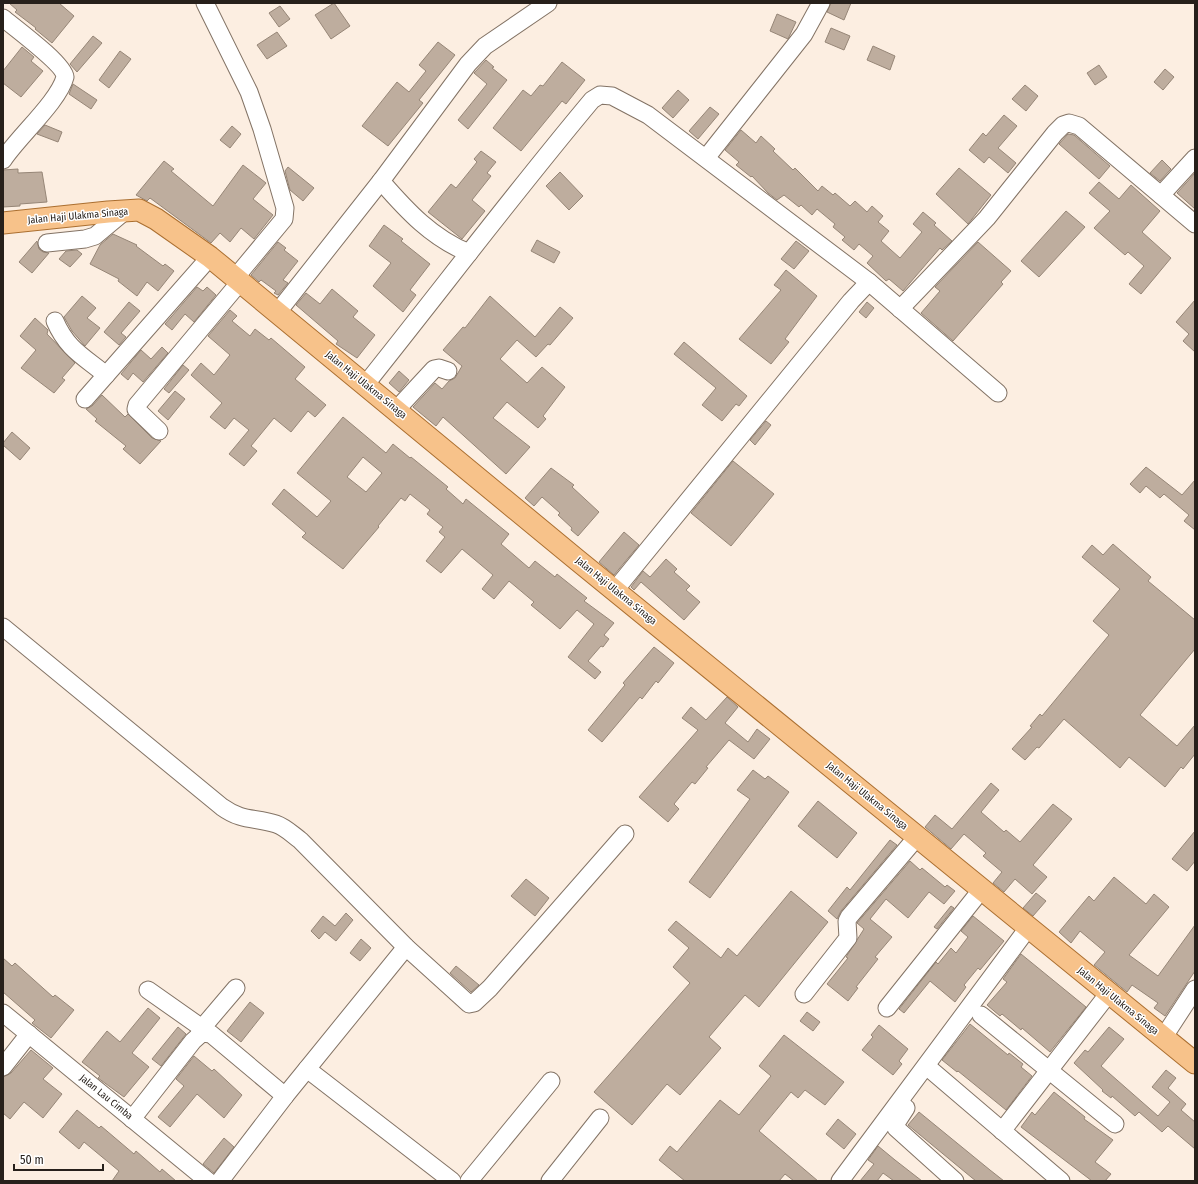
<svg xmlns="http://www.w3.org/2000/svg" width="1198" height="1184" font-family="'Fira Sans Condensed',sans-serif">
  <style>
    .building { fill: #bead9e; stroke: #968677; fill-rule: evenodd }
    .lines { fill: none; stroke-linecap: round; stroke-linejoin: round }
    .minor-casing { stroke: #837365; stroke-width: 19 }
    .major-casing { stroke: #ab6f30; stroke-width: 23 }
    .minor { stroke: #fff; stroke-width: 17 }
    .major { stroke: #f7c28a; stroke-width: 21 }
    .labels { text-anchor: middle; dominant-baseline: central; stroke-width: 3; stroke-linejoin: round; paint-order: stroke }
    .street-label { font-size: 10px; fill: #27201b; stroke: #fff }
  </style>
  <rect width="100%" height="100%" fill="#fceee1"/>
  <g class="building">
    <path d="M9,3h50l15,13 -22,27 -17,-14 1,-1 -21,-16 2,-2z"/>
    <path d="M334,3l16,23 -19,13 -16,-24z"/>
    <path d="M831,3h20l-7,17 -17,-8z"/>
    <path d="M280,6l10,13 -11,8 -10,-14z"/>
    <path d="M777,14l19,8 -8,17 -18,-8z"/>
    <path d="M831,28l19,8 -6,14 -19,-8z"/>
    <path d="M277,32l10,14 -20,13 -10,-14z"/>
    <path d="M93,36l9,7 -25,29 -7,-8z"/>
    <path d="M438,42l17,13 -36,45 4,3 -35,43 -26,-20 35,-44 12,10 17,-21 -7,-6z"/>
    <path d="M873,46l22,10 -5,14 -23,-10z"/>
    <path d="M22,47l12,10 -3,4 12,10 -22,26 -18,-14v-12z"/>
    <path d="M120,51l11,8 -22,29 -10,-8z"/>
    <path d="M486,60l8,7 -2,1 15,12 -39,49 -10,-9 29,-36 -13,-11z"/>
    <path d="M562,62l23,18 -19,24 -4,-3 -41,50 -28,-23 30,-38 8,6 9,-11 3,1z"/>
    <path d="M1099,65l8,12 -12,8 -8,-12z"/>
    <path d="M1165,69l9,8 -11,13 -9,-8z"/>
    <path d="M73,84l24,16 -6,9 -22,-15z"/>
    <path d="M1025,85l13,11 -12,15 -14,-12z"/>
    <path d="M678,90l11,10 -16,18 -11,-10z"/>
    <path d="M710,107l9,7 -21,25 -9,-8z"/>
    <path d="M1004,115l13,11 -19,22 18,15 -8,10 -19,-16 -5,6 -15,-13 14,-17 3,3z"/>
    <path d="M45,125l17,7 -4,10 -21,-8z"/>
    <path d="M232,126l9,8 -11,14 -10,-8z"/>
    <path d="M741,130l15,13 5,-7 14,13 -2,2 20,19 2,-2 23,23 4,-5 11,9 2,-2 15,13 5,-5 12,11 5,-6 11,10 -5,6 11,9 -8,10 19,17 22,-26 -9,-8 10,-12 13,11 -2,2 18,16 -10,9 -2,-2 -37,43 -14,-12 -3,2 -19,-18 6,-7 -14,-12 -5,6 -12,-10 3,-3 -12,-10 2,-3 -18,-15 -5,6 -11,-10 -2,2 -15,-12 -7,5 -9,-7 -16,-17 -1,1 -15,-12 3,-3 -14,-12z"/>
    <path d="M1068,134l6,1 36,31 -11,13 -40,-35z"/>
    <path d="M481,151l15,11 -9,11 4,3 -19,24 13,11 -23,28 -34,-27 23,-28 5,4 21,-26 -3,-3z"/>
    <path d="M1162,160l9,9 -11,12 -10,-8z"/>
    <path d="M164,161l10,8 -3,2 42,35 30,-41 23,18 -13,16 20,16 -19,24 -13,-11 -11,14 -10,-9 -9,10 -61,-45 -3,3 -11,-6z"/>
    <path d="M288,167l26,21 -11,13 -13,-11 -5,-19z"/>
    <path d="M959,168l32,27 -23,29 -32,-30z"/>
    <path d="M18,169v4l24,-1 5,30 -27,2v2l-17,1v-37z"/>
    <path d="M560,172l23,24 -14,14 -23,-24z"/>
    <path d="M1195,173v36l-18,-16z"/>
    <path d="M1099,182l20,17 12,-14 29,26 -18,21 29,26 -30,36 -12,-10 15,-18 -16,-14 -3,3 -31,-27 16,-17 -21,-18z"/>
    <path d="M1066,211l19,16 -46,50 -18,-16z"/>
    <path d="M384,225l19,14 -2,2 29,23 -20,26 6,5 -13,17 -30,-26 18,-23 -22,-17z"/>
    <path d="M113,234l24,11 -1,1 27,20 2,-2 9,7 -16,20 -11,-9 -10,14 -19,-15 1,-2 -29,-15 10,-19z"/>
    <path d="M537,240l23,12 -6,11 -23,-12z"/>
    <path d="M37,241l2,8 4,3 6,1 -17,20 -13,-11z"/>
    <path d="M796,241l13,10 -15,18 -13,-10z"/>
    <path d="M278,242l8,6 -2,2 14,11 -15,19 5,3 -10,12 -4,-2 2,-2 -15,-11 -2,2 -8,-7z"/>
    <path d="M978,242l33,29 -10,11 2,2 -50,57 -32,-28 19,-22 -5,-4z"/>
    <path d="M77,250l5,4 -12,13 -11,-8 7,-8z"/>
    <path d="M786,270l31,26 -32,43 4,3 -18,22 -32,-25 42,-49 -7,-5z"/>
    <path d="M197,287l6,4 4,-4 9,8 -22,27 -9,-8 -13,16 -7,-6z"/>
    <path d="M332,289l26,22 -5,6 22,18 -18,23 -21,-14 2,-3 -42,-36 10,-12 14,11z"/>
    <path d="M82,296l14,12 -9,10 13,10 -15,18 -13,-15 -8,-14z"/>
    <path d="M490,296l45,41 25,-30 13,11 -23,27 -2,-1 -12,13 -19,-17 -17,19 27,24 15,-16 23,20 -22,29 3,3 -8,9 -31,-26 -14,16 37,29 -24,27 -63,-57 -7,9 -23,-19 22,-24 7,6 7,-8 6,-3 7,-12 -19,-16 20,-23 2,1z"/>
    <path d="M1195,300v52l-12,-11 6,-7 -13,-12z"/>
    <path d="M129,302l11,9 -19,22 5,4 -7,8 -15,-13z"/>
    <path d="M867,302l7,6 -8,10 -7,-6z"/>
    <path d="M230,310l7,6 -5,5 18,15 5,-7 14,11 2,-2 34,29 -10,12 31,26 -11,12 -7,-6 -17,21 -17,-14 -23,28 6,5 -13,15 -15,-12 20,-24 -15,-12 -9,11 -15,-12 12,-14 -31,-28 10,-12 13,12 16,-20 -22,-19z"/>
    <path d="M35,318l13,12 -1,4 28,29 -13,15 3,2 -11,13 -33,-25 15,-18 -16,-14z"/>
    <path d="M684,342l63,54 -8,10 -3,-2 -14,17 -20,-16 14,-17 -42,-34z"/>
    <path d="M162,347l6,6 -25,29 -10,-9 -5,7 -7,-6 20,-24 10,9z"/>
    <path d="M183,365l6,5 -20,23 -5,-4z"/>
    <path d="M399,371l10,9 -10,12 -10,-9z"/>
    <path d="M175,391l10,8 -17,21 -10,-9z"/>
    <path d="M102,395l23,22 3,-3 24,24 9,3 -21,23 -17,-15 3,-3 -31,-25 2,-2 -11,-10 6,-3z"/>
    <path d="M343,417l43,36 7,-9 17,14 1,-1 37,30 -2,2 17,15 3,-5 43,35 -8,10 28,24 6,-7 20,16 2,-3 30,24 -3,3 30,22 -10,12 5,4 -6,8 -2,-1 -13,15 13,11 -6,7 -27,-22 26,-33 -17,-14 -17,19 -29,-24 3,-3 -25,-21 -15,18 -12,-10 11,-14 -31,-26 -21,24 -15,-12 19,-24 -6,-5 4,-5 -16,-13 3,-4 -20,-16 -5,7 -4,-3 -23,28 1,1 -36,42 -41,-32 4,-4 -34,-29 12,-15 33,28 14,-16 -34,-28zM363,457l19,16 -16,19 -19,-15z"/>
    <path d="M766,421l5,4 -16,20 -5,-5z"/>
    <path d="M12,432l18,16 -10,12 -17,-15v-2z"/>
    <path d="M733,461l41,33 -43,52 -40,-33z"/>
    <path d="M1146,467l36,28 13,-15v50l-11,-9 5,-6 -25,-21 -4,4 -14,-12 -6,7 -10,-9z"/>
    <path d="M551,468l23,17 -2,2 27,25 -21,24 -7,-6 1,-2 -14,-13 2,-2 -18,-16 -8,9 -9,-8z"/>
    <path d="M624,532l15,13 -25,30 -15,-13z"/>
    <path d="M1113,544l38,33 -3,4 47,39v29l-55,66 37,31 18,-21v29l-12,15 -2,-2 -16,20 -36,-30 -9,11 -56,-49 -25,29 -2,-1 -12,13 -13,-11 20,-22 -2,-1 10,-12 2,2 67,-81 -16,-14 27,-32 -38,-32 10,-12 11,10z"/>
    <path d="M666,559l11,10 -3,3 16,14 -4,4 14,12 -16,18 -43,-38 -7,8 -3,-3 12,-16 7,6z"/>
    <path d="M654,647l20,16 -16,20 -2,-2 -14,18 -2,-2 -38,45 -14,-12 37,-45 -2,-2z"/>
    <path d="M727,697l11,10 -13,16 23,19 9,-13 13,10 -16,20 -25,-19 -23,27 2,1 -13,16 -3,-2 -18,22 5,5 -11,13 -29,-25 59,-67 -16,-12 9,-11 15,13z"/>
    <path d="M753,770l12,9 3,-3 21,16 -79,106 -21,-16 61,-83 -13,-9z"/>
    <path d="M991,783l8,7 -18,22 23,20 2,-2 14,12 33,-38 19,15 -39,46 14,12 -15,17 -17,-15 -11,13 -11,-9 9,-11 -19,-16 3,-3 -22,-19 -13,15 -26,-22 10,-12 17,14z"/>
    <path d="M818,801l39,32 -20,25 -39,-32z"/>
    <path d="M1195,831v30l-8,10 -15,-12z"/>
    <path d="M890,840l7,5 -56,66 -4,8 -9,-8 19,-24 3,3z"/>
    <path d="M910,861l10,9 2,-2 23,19 2,-2 8,6 -11,13 -15,-12 -21,26 -22,-19 -16,20 22,18 -17,20 3,2 -22,28 2,1 -10,13 -21,-17 21,-26 -2,-1 18,-28 -7,-6z"/>
    <path d="M1114,877l32,27 8,-10 15,13 -40,48 29,21 37,-51v46l-30,45 -11,-8 4,-5 -26,-18 -5,7 -33,-27 11,-13 -25,-21 -9,12 -12,-11 30,-36 5,5z"/>
    <path d="M526,879l23,19 -14,18 -24,-20z"/>
    <path d="M791,891l37,31 -69,85 -14,-12 -36,42 12,11 -41,47 -13,-11 -35,41 -38,-33 96,-109 -17,-16 16,-19 -21,-18 8,-9 45,37 7,-10 9,8z"/>
    <path d="M1036,893l10,8 -13,15 -10,-8z"/>
    <path d="M951,906l3,2 -17,21 -3,-2z"/>
    <path d="M346,913l7,7 -17,21 -11,-9 -6,7 -8,-8 12,-15 12,10z"/>
    <path d="M973,916l31,25 -24,29 -2,-2 -14,17 2,2 -11,15 -25,-21 -26,32 -5,-4 37,-47 2,2 13,-16 5,5 12,-16 -7,-6z"/>
    <path d="M361,939l10,9 -11,13 -10,-8z"/>
    <path d="M1021,954l65,53 -36,45 -28,-24 -1,2 -19,-16 -2,2 -13,-11 20,-23 -4,-3z"/>
    <path d="M3,958l9,8 3,-3 38,34 2,-2 19,15 -23,28 -19,-15 3,-3 -32,-28z"/>
    <path d="M456,966l23,19 -8,7 -21,-19z"/>
    <path d="M250,1002l14,11 -23,29 -14,-11z"/>
    <path d="M148,1008l12,10 -28,35 17,14 -25,30 -26,-19 2,-2 -18,-14 25,-31 13,11z"/>
    <path d="M807,1012l13,10 -7,9 -13,-10z"/>
    <path d="M970,1024l38,31 1,-2 14,11 -2,3 11,9 -26,34 -48,-39 -1,1 -15,-12z"/>
    <path d="M879,1025l29,24 -9,12 3,3 -9,11 -31,-25 11,-13 -2,-2z"/>
    <path d="M178,1027l8,7 -25,32 -9,-7z"/>
    <path d="M1109,1027l15,12 -23,27 57,50 12,-14 -18,-15 14,-17 10,8 -8,10 18,16 -5,6 14,12v27l-27,-23 -6,6 -23,-20 -4,4 -23,-20 -1,2 -9,-7 1,-1 -29,-27 11,-13 3,2z"/>
    <path d="M784,1035l60,47 -19,23 -20,-15 -7,8 -7,-6 -32,39 59,50h-24l-9,-7 -6,7h-94l-26,-21 11,-14 7,6 43,-52 19,15 32,-39 -12,-10z"/>
    <path d="M31,1050l22,18 -10,11 19,15 -19,24 -19,-16 -14,17 -7,-6v-36l8,-4z"/>
    <path d="M194,1056l18,15 2,-2 28,26 -18,23 -27,-24 -27,33 -12,-10 26,-31 -8,-7z"/>
    <path d="M1054,1092l31,25 -1,2 29,21 -18,22 16,12 -6,7h-13l-71,-54 11,-15 3,3z"/>
    <path d="M77,1110l22,18 2,-2 33,28 2,-3 24,21 2,-3 14,12h-64l7,-10 -35,-29 -5,7 -20,-17z"/>
    <path d="M919,1112l71,58 14,11h-28l-5,-4 -63,-52z"/>
    <path d="M838,1119l18,15 -12,15 -18,-15z"/>
    <path d="M224,1138l10,9 -20,26 -11,-9z"/>
    <path d="M878,1146l17,14 27,21h-28l-11,-8 -6,8h-17l14,-17 -6,-4z"/>
  </g>
  <g class="lines">
    <defs>
      <g id="minor">
        <path d="M205,3l44,89 13,37 23,79 -1,11 -49,59"/>
        <path d="M3,18c12,10 61,46 62,59 -6,24 -47,60 -62,83"/>
        <path d="M706,158l98,-124 17,-31"/>
        <path d="M381,181c26,30 51,57 88,72"/>
        <path d="M1161,195l34,-37"/>
        <path d="M47,243l38,-4 10,-3 30,-25"/>
        <path d="M900,309l87,-91 68,-85 8,-8 6,-2 10,3 116,98"/>
        <path d="M277,313l104,-132 87,-117 17,-18 63,-43"/>
        <path d="M55,321c12,28 28,35 51,54"/>
        <path d="M365,385c76,-95 149,-192 227,-285l8,-5 12,1 36,19 221,167"/>
        <path d="M85,399l125,-142"/>
        <path d="M396,410l38,-41 5,-1 9,3"/>
        <path d="M159,431l-23,-22 1,-4 103,-123"/>
        <path d="M615,590l236,-289 18,-19 129,111"/>
        <path d="M3,627l219,180c21,15 33,10 54,17 9,3 16,10 24,16l106,107 63,57 5,-1 16,-15 135,-154"/>
        <path d="M148,990l54,38"/>
        <path d="M804,994l44,-56 -1,-17 2,-4 68,-80"/>
        <path d="M887,1008l95,-119"/>
        <path d="M3,1013l205,168"/>
        <path d="M981,1015l134,109"/>
        <path d="M199,1035l3,-7 34,-40"/>
        <path d="M1163,1038l32,-49"/>
        <path d="M3,1067l26,-33"/>
        <path d="M307,1069l145,112"/>
        <path d="M931,1070l130,111"/>
        <path d="M906,1108l-11,17 1,3 59,53"/>
        <path d="M132,1119l61,-78 9,-8 9,1 74,62"/>
        <path d="M1002,1131l107,-138"/>
        <path d="M220,1181l65,-85 121,-149"/>
        <path d="M469,1181l82,-100"/>
        <path d="M550,1181l50,-63"/>
        <path d="M840,1181l188,-253"/>
      </g>
      <path id="major" d="M3,223l105,-11 31,-2 17,9 54,38 366,302 619,504"/>
    </defs>
    <use href="#minor" class="minor-casing"/>
    <use href="#major" class="major-casing"/>
    <use href="#minor" class="minor"/>
    <use href="#major" class="major"/>
  </g>
  <g class="labels">
    <g class="street-label">
      <text transform="translate(78 216) rotate(-5)">Jalan Haji Ulakma Sinaga</text>
      <text transform="translate(366 385) rotate(39)">Jalan Haji Ulakma Sinaga</text>
      <text transform="translate(616 591) rotate(39)">Jalan Haji Ulakma Sinaga</text>
      <text transform="translate(867 796) rotate(39)">Jalan Haji Ulakma Sinaga</text>
      <text transform="translate(1118 1001) rotate(39)">Jalan Haji Ulakma Sinaga</text>
      <text transform="translate(106 1097) rotate(39)">Jalan Lau Cimba</text>
    </g>
  </g>
  <rect width="1198" height="1184" fill="none" stroke="#27201b" stroke-width="8"/>
  <path d="M14 1164v6h89v-6" fill="none" stroke="#27201b" stroke-width="2"/>
  <text x="20" y="1164" font-size="12" fill="#27201b" stroke="#ffffff" stroke-width="3" paint-order="stroke">50 m</text>
</svg>
